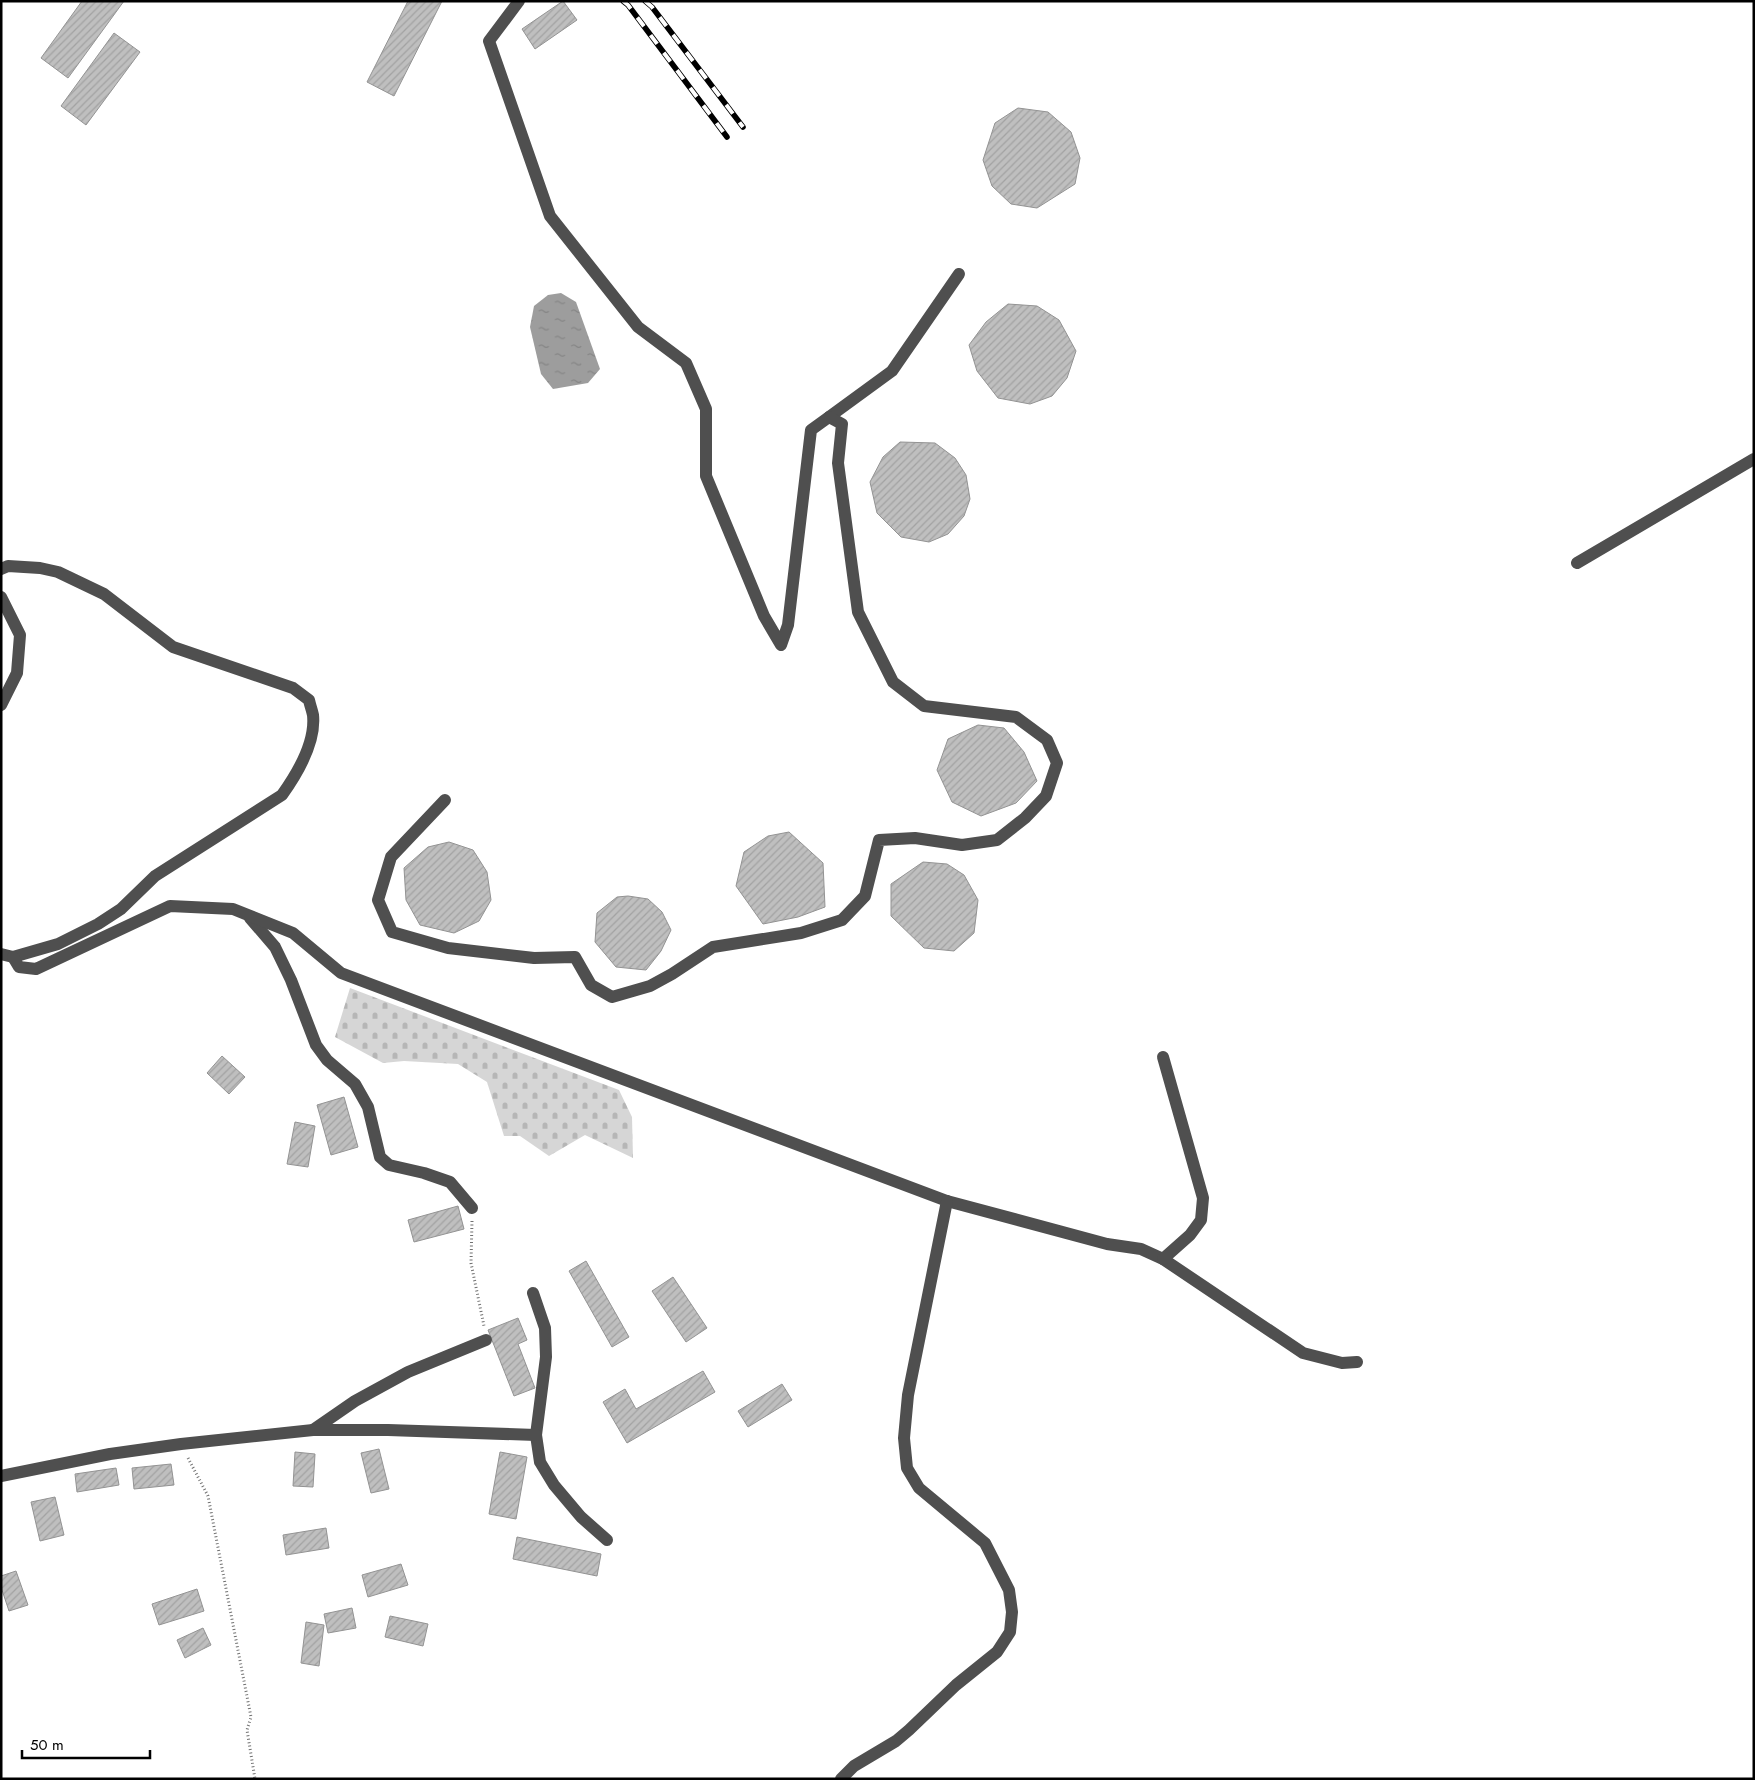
<svg xmlns="http://www.w3.org/2000/svg" width="1755" height="1780" font-family="Jost,sans-serif">
  <style>
    .cemetery { fill: url(#cemetery-stones) }
    .water { fill: url(#water-ripples) }
    .building { fill: url(#building-hatch); stroke: #939393 }
    .lines { fill: none; stroke-linecap: round; stroke-linejoin: round }
    .path { stroke: #717171; stroke-width: 3; stroke-dasharray: 1 2.5; stroke-linecap: butt }
    .minor { stroke: #4f4f4f; stroke-width: 12 }
    .rail-casing { stroke: #000; stroke-width: 5.5 }
    .rail { stroke: #fff; stroke-width: 4; stroke-dasharray: 11; stroke-linecap: butt }
  </style>
  <defs>
    <pattern id="cemetery-stones" width="16" height="16" patternUnits="userSpaceOnUse" patternTransform="scale(1.25)"><rect width="16" height="16" fill="#d6d6d6"/><path d="M2 7V4a2 2 0 0 1 4 0v3zM10 15v-3a2 2 0 0 1 4 0v3z" fill="#b6b6b6"/></pattern>
    <pattern id="water-ripples" width="26" height="14" patternUnits="userSpaceOnUse" patternTransform="scale(1.25)"><rect width="26" height="14" fill="#9d9d9d"/><path d="M2 4q2-2 4 0t4 0M15 11q2-2 4 0t4 0" fill="none" stroke="#858585"/></pattern>
    <pattern id="building-hatch" width="6" height="6" patternUnits="userSpaceOnUse" patternTransform="scale(1.25)"><rect width="6" height="6" fill="#bfbfbf"/><path d="M-1 1l2-2M0 6l6-6M5 7l2-2" fill="none" stroke="#a2a2a2"/></pattern>
  </defs>
  <rect width="100%" height="100%" fill="#fff"/>
  <path class="cemetery" d="M350,988l269,102 13,27 1,41 -48,-23 -36,21 -29,-20h-16l-17,-54 -29,-18 -54,-3 -21,2 -48,-26z"/>
  <path class="water" d="M561,293l15,9 24,67 -12,14 -35,6 -12,-15 -11,-47 4,-21 14,-11z"/>
  <g class="building">
    <path d="M82,1h42l-56,77 -27,-20z"/>
    <path d="M408,1h34l-48,95 -27,-14z"/>
    <path d="M563,1l14,19 -42,29 -13,-20z"/>
    <path d="M114,33l26,19 -54,73 -25,-19z"/>
    <path d="M1018,108l30,4 23,20 9,26 -5,26 -38,24 -26,-4 -19,-18 -9,-26 12,-37z"/>
    <path d="M1008,304l29,2 22,14 17,31 -9,27 -15,18 -22,8 -32,-6 -21,-27 -8,-26 17,-23z"/>
    <path d="M900,442l35,1 20,15 11,17 4,24 -6,17 -16,18 -19,8 -28,-5 -24,-24 -7,-31 13,-25z"/>
    <path d="M978,725l26,3 20,24 13,29 -21,22 -35,13 -29,-14 -15,-32 11,-31z"/>
    <path d="M789,832l34,31 2,44 -27,10 -35,7 -27,-38 8,-34 24,-16z"/>
    <path d="M449,842l24,8 14,22 4,28 -12,21 -25,12 -34,-8 -14,-25 -2,-32 24,-21z"/>
    <path d="M923,862l24,2 17,11 14,25 -4,33 -20,18 -30,-3 -33,-32v-32z"/>
    <path d="M628,896l20,3 14,13 9,18 -10,21 -15,19 -30,-3 -21,-25 2,-29 20,-16z"/>
    <path d="M222,1056l23,21 -16,17 -22,-21z"/>
    <path d="M344,1097l14,50 -27,8 -14,-50z"/>
    <path d="M295,1122l20,4 -7,41 -21,-3z"/>
    <path d="M458,1206l6,23 -50,13 -6,-22z"/>
    <path d="M586,1261l43,76 -17,10 -43,-76z"/>
    <path d="M673,1277l34,51 -21,14 -34,-51z"/>
    <path d="M518,1318l9,22 -9,4 17,44 -21,8 -26,-66z"/>
    <path d="M703,1371l12,21 -88,51 -24,-41 22,-13 11,20z"/>
    <path d="M782,1384l10,16 -44,27 -10,-16z"/>
    <path d="M379,1449l10,40 -18,4 -10,-40z"/>
    <path d="M295,1452l20,2 -2,33 -20,-1z"/>
    <path d="M500,1452l27,5 -11,62 -27,-5z"/>
    <path d="M171,1464l3,21 -40,4 -2,-21z"/>
    <path d="M116,1468l3,17 -42,7 -2,-18z"/>
    <path d="M55,1497l9,38 -24,6 -9,-39z"/>
    <path d="M326,1528l3,20 -43,7 -3,-20z"/>
    <path d="M517,1537l84,17 -4,22 -84,-17z"/>
    <path d="M401,1564l7,21 -40,12 -6,-22z"/>
    <path d="M16,1571l12,34 -19,6 -8,-24v-11z"/>
    <path d="M197,1589l7,22 -45,14 -7,-21z"/>
    <path d="M352,1608l4,20 -28,5 -4,-19z"/>
    <path d="M390,1616l38,8 -5,22 -38,-9z"/>
    <path d="M306,1622l18,3 -5,41 -18,-3z"/>
    <path d="M203,1628l8,17 -26,13 -8,-18z"/>
  </g>
  <g class="lines">
    <g class="path">
      <path d="M472,1221l-1,42 13,63"/>
      <path d="M188,1458l20,38 43,221 -4,13 8,49"/>
    </g>
    <g class="minor">
      <path d="M829,417l63,-46 67,-97"/>
      <path d="M1577,563l177,-104"/>
      <path d="M1,569l7,-3 32,2 18,4 46,22 69,53 120,41 16,12c1,5 3,10 4,15 3,28 -16,59 -31,80l-127,81 -34,33 -23,15 -40,20 -45,13 -12,-3"/>
      <path d="M1,597l19,38 -3,38 -16,32"/>
      <path d="M445,800l-54,57 -13,43 14,32 56,16 86,10 41,-1 16,28 21,12 38,-11 22,-12 41,-27 88,-14 41,-13 23,-24 14,-56 36,-2 47,7 35,-5 28,-22 21,-22 11,-33 -10,-23 -31,-23 -92,-11 -31,-24 -35,-70 -20,-149 4,-39 -13,-7 -18,13 -23,195 -7,20 -17,-29 -58,-140v-67l-20,-46 -48,-36 -88,-111 -61,-175 30,-40"/>
      <path d="M250,918l25,29 16,33 25,65 11,15 28,24 13,23 12,50 9,8 35,8 26,9 22,26"/>
      <path d="M13,957l6,10 17,2 134,-63 63,3 60,24 48,40 606,228 160,43 34,5 22,10 140,94 39,10 15,-1"/>
      <path d="M1163,1259l27,-24 11,-15 2,-22 -40,-141"/>
      <path d="M533,1293l12,35 1,29 -10,78 4,27 14,23 27,32 26,23"/>
      <path d="M313,1430l42,-29 53,-29 78,-32"/>
      <path d="M1,1476l109,-22 71,-10 132,-14h75l148,5"/>
      <path d="M841,1779l13,-13 42,-25 13,-11 47,-45 41,-33 13,-20 2,-20 -3,-22 -24,-47 -66,-55 -12,-20 -3,-30 4,-43 39,-194"/>
    </g>
    <defs>
      <g id="rail">
        <path d="M623,1l5,4 99,132"/>
        <path d="M645,1l7,6 91,120"/>
      </g>
    </defs>
    <use href="#rail" class="rail-casing"/>
    <use href="#rail" class="rail"/>
  </g>
  <rect width="1755" height="1780" fill="none" stroke="#000000" stroke-width="5"/>
  <path d="M22 1750v8h128v-8" fill="none" stroke="#000000" stroke-width="2.5"/>
  <text x="30" y="1750" font-size="15" fill="#000000" stroke="#ffffff" stroke-width="4" paint-order="stroke">50 m</text>
</svg>
